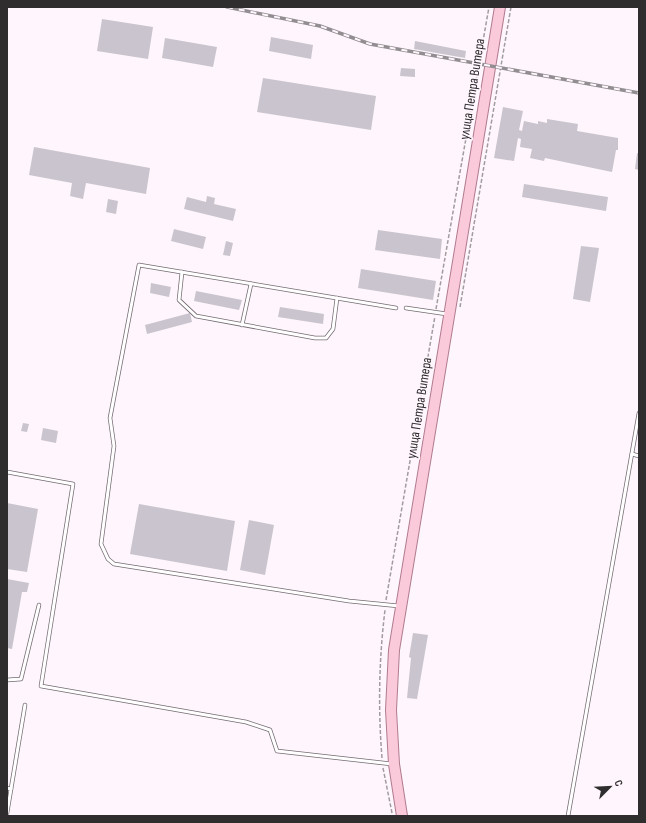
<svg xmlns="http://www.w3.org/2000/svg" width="646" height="823" font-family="'Sofia Sans Condensed',sans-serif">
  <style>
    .building { fill: #cac4ce }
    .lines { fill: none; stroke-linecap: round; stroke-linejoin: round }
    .lane-casing { stroke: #736b72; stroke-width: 4.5 }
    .primary-casing { stroke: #b17b8f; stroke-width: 12 }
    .path { stroke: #a19ca0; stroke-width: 1.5; stroke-dasharray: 4 2; stroke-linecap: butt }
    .lane { stroke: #fff; stroke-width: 3 }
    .primary { stroke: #fac9da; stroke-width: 10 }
    .rail-casing { stroke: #928d91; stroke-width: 3.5 }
    .rail { stroke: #fef6fc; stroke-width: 2; stroke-dasharray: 6; stroke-linecap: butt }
    .labels { text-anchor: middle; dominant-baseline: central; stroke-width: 3.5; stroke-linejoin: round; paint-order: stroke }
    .street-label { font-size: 14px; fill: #302d2f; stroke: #fef6fc }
  </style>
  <rect width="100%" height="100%" fill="#fef6fc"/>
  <g class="building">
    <path d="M102,19l51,8 -5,32 -51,-8z"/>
    <path d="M271,37l42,8 -2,14 -42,-8z"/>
    <path d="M165,38l52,9 -4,20 -51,-9z"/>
    <path d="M415,41l51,10 -1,7 -51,-9z"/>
    <path d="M401,68l14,1v8l-15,-1z"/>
    <path d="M263,78l113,18 -5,34 -114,-18z"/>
    <path d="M503,107l20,4 -4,19 3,1 2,-10 14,3v-3l9,2v-4l31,5 -1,7 41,7v12h-2l-4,22 -67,-14 -1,3 -14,-3 2,-9 -12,-2 1,-8 -3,-1 -4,23 -20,-3z"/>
    <path d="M34,147l116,21 -4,26 -60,-11 -3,16 -13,-3 2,-13 -43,-8z"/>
    <path d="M637,153l2,1v16l-4,-1z"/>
    <path d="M524,184l84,13 -2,14 -84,-14z"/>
    <path d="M207,196l8,2 -1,6 22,5 -3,12 -49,-12 3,-12 19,5z"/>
    <path d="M108,199l10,2 -2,13 -10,-2z"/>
    <path d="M174,229l32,8 -3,12 -32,-8z"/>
    <path d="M378,230l64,9 -2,20 -65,-9z"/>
    <path d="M226,241l7,2 -3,13 -7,-1z"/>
    <path d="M581,246l18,2 -9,54 -17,-3z"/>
    <path d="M361,269l75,12 -3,19 -75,-12z"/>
    <path d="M151,283l20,4 -2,10 -19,-4z"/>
    <path d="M196,291l46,9 -3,10 -45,-9z"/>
    <path d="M280,307l44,7 -1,10 -45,-7z"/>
    <path d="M190,313l2,9 -45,12 -2,-9z"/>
    <path d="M23,423l6,1 -2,8 -6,-1z"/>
    <path d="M43,428l15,3 -2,12 -15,-3z"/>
    <path d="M7,503l31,6 -11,63 -20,-3z"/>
    <path d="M139,504l96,17 -8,50 -97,-17z"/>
    <path d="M249,520l25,5 -9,50 -25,-5z"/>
    <path d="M7,579l22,4 -2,9h-5l-10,57 -5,-1z"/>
    <path d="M413,633l15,2 -11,64 -10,-1 4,-40 -2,-1z"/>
  </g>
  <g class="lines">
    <defs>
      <g id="lane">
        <path d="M182,272l-3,28 17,16 119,22h11l7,-9 4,-31"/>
        <path d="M396,308l-257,-43 -29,153 4,28 -13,98 7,15 6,5 235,37 50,5"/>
        <path d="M406,308l41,6"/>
        <path d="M242,325l9,-41"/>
        <path d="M632,454l7,2"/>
        <path d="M7,472l66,12 -32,202 205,36 24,8 7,21 115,13"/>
        <path d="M7,680l14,-1 18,-74"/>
        <path d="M7,788l4,1 -4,24"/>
        <path d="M11,789l14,-84"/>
        <path d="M568,816l71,-403"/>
      </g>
      <path id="primary" d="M402,816l-8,-52 -3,-54 3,-60 106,-643"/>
    </defs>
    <use href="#lane" class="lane-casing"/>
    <use href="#primary" class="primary-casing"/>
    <g class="path">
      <path d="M460,307l51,-300"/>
      <path d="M436,309l53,-302"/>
      <path d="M386,600l49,-284"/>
      <path d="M382,758c-4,-50 -3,-99 3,-148"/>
      <path d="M383,768l9,45"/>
    </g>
    <use href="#lane" class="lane"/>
    <use href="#primary" class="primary"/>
    <defs>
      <path id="rail" d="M227,7l93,19 50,18 269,49"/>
    </defs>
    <use href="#rail" class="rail-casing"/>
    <use href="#rail" class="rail"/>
  </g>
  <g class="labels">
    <g class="street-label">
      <text transform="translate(472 89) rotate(-81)">улица Петра Витера</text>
      <text transform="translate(419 408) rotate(-81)">улица Петра Витера</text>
    </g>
  </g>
  <rect width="646" height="823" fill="none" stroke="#302d2f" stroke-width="16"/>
  <g transform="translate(610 787) rotate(66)" stroke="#fef6fc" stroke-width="3" paint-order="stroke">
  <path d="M0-3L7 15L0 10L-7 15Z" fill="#302d2f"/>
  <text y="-6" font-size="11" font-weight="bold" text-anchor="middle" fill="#302d2f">С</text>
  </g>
</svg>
